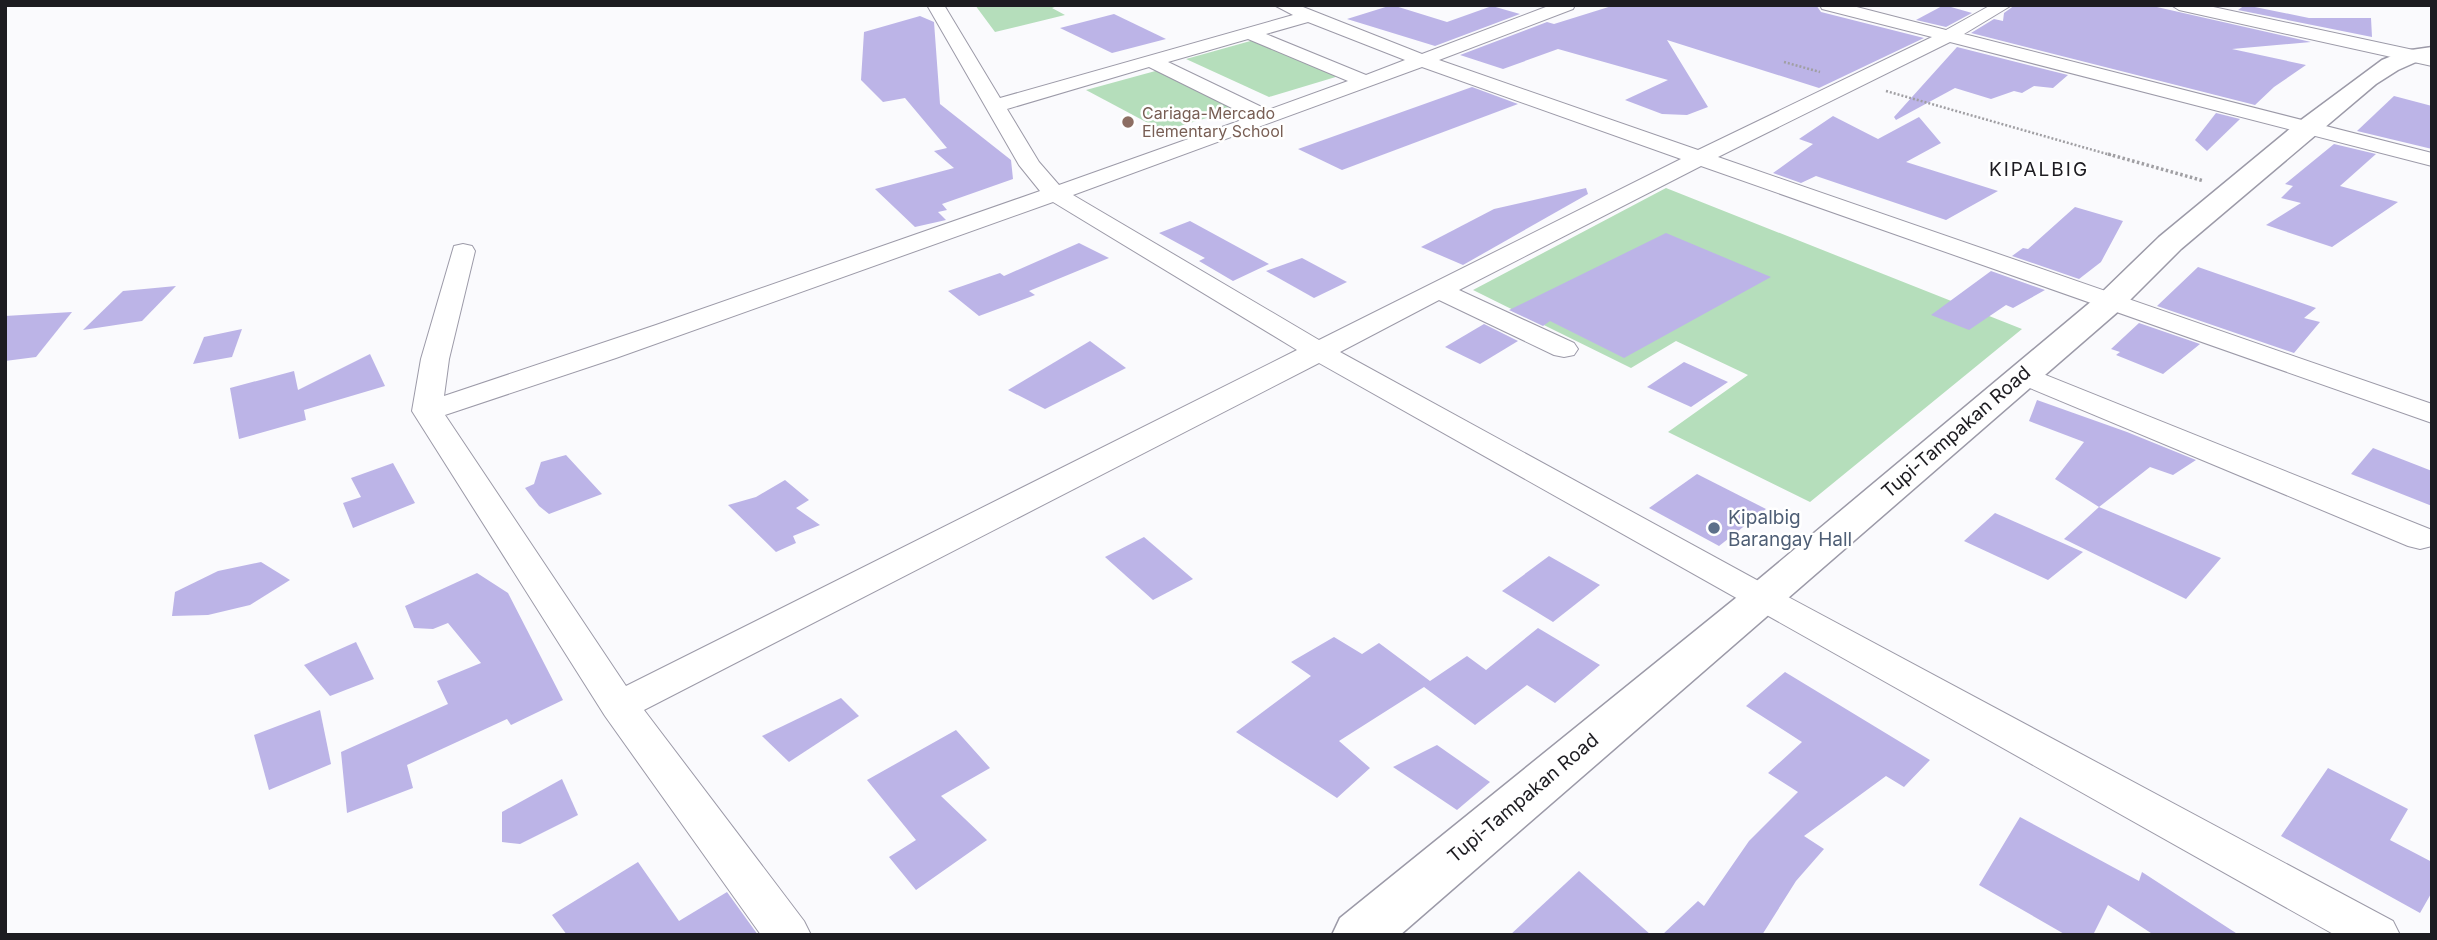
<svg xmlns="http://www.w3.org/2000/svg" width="2437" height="940" font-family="Inter,sans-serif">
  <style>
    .green { fill: #b5debb }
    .building { fill: #bcb4e7 }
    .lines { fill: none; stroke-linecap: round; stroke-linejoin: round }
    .minor-casing { stroke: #9c9aa8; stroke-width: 2 }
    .major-casing { stroke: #9c9aa8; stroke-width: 3 }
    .path-far1 { stroke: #a09fa3; stroke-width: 2.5; stroke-dasharray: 2 2; stroke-linecap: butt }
    .path { stroke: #a09fa3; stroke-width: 3.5; stroke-dasharray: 2.5 2.5; stroke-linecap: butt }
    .minor { fill: #fff; fill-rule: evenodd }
    .major { fill: #fff; fill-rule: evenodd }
    .education-dot { fill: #8d6e63; stroke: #fff; stroke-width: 2.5 }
    .service-dot { fill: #5c6f8a; stroke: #fff; stroke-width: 2.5 }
    .labels { text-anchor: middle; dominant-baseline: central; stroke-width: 5; stroke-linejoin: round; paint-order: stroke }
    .far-education-label { font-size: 16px; fill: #785e54; stroke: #fff; text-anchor: start }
    .far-quarter-label { font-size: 19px; letter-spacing: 2px; fill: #1d1c21; stroke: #fff }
    .street-label { font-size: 19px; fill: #1d1c21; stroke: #fff }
    .service-label { font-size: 19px; fill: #4e5e75; stroke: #fff; text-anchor: start }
  </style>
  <rect width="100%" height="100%" fill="#fafafd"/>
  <g class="green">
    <path d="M975,5h85l-8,3 13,7 -70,17z"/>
    <path d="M1254,40l85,36 -70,21 -83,-38z"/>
    <path d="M1159,70l78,39 -74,22 -77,-41z"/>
    <path d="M1666,188l356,141 -212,173 -142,-70 80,-57 -72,-34 -45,27 -158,-78z"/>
  </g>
  <g class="building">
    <path d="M1392,5l55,17 45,-16 28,8 -85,32 -88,-27z"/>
    <path d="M1615,5h201l5,7 103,26 -105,50 -152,-48 41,67 -21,8 -25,-1 -37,-14 43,-20 -110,-31 -55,20 -43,-14 87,-33 7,2z"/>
    <path d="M1944,5l28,8 -26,14 -30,-7z"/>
    <path d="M2015,5h133l163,37 -79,7 74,16 -32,22 -19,18 -284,-72 23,-14 9,2 1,-8z"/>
    <path d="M2245,5l64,13h62l1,19 -134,-27z"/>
    <path d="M1114,14l52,25 -54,14 -52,-25z"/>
    <path d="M920,16l14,6 6,82 71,56 2,19 -71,25 5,6 -9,2 8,8 -31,7 -40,-38 79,-21 -20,-17 13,-3 -42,-50 -22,4 -22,-22 3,-48z"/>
    <path d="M1957,47l111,28 -15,13 -19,-2 -12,7 -8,-2 -23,8 -36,-11 -59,32 -2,-3z"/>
    <path d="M1472,87l46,17 -176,66 -44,-21z"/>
    <path d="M2394,96l38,10v43l-75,-18z"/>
    <path d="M2216,113l24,6 -33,32 -12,-11z"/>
    <path d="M1833,116l45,23 41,-22 22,26 -35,19 92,29 -52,29 -130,-44 -15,7 -28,-10 40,-29 -14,-5z"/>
    <path d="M2334,144l42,10 -36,32 58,16 -66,45 -66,-22 35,-22 -20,-5 12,-12 -8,-2z"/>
    <path d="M1586,188l2,6 -125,71 -42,-18 73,-38z"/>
    <path d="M2075,207l48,14 -22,41 -22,17 -67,-23 11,-8 5,1z"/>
    <path d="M1190,221l79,43 -36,17 -34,-20 6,-3 -46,-25z"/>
    <path d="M1666,233l105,44 -147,81 -74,-37 -7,5 -34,-16z"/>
    <path d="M1079,243l30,15 -80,33 6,4 -56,21 -31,-25 52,-18 4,3z"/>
    <path d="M1302,258l45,24 -33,16 -48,-27z"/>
    <path d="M2198,267l118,41 -12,10 16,4 -26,31 -137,-47z"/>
    <path d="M1991,271l54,19 -32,18 -7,-3 -37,25 -38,-15z"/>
    <path d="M176,286l-34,35 -59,9 40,-39z"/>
    <path d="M72,312l-36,45 -31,4v-45z"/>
    <path d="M2139,323l61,21 -37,30 -47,-19 4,-3 -9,-3z"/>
    <path d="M1484,324l34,17 -38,23 -35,-17z"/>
    <path d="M242,329l-10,28 -39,7 11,-27z"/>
    <path d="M1090,341l36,27 -81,41 -37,-19z"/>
    <path d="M370,354l15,32 -81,24 2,10 -67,19 -9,-51 64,-17 4,19z"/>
    <path d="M1684,362l44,20 -37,25 -44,-20z"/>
    <path d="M2037,400l90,32 69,28 -23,15 -23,-8 -51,40 -44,-28 29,-37 -55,-21z"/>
    <path d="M2373,448l59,23v35l-81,-32z"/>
    <path d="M566,455l36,39 -53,20 -10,-8 -14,-18 9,-4 7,-22z"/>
    <path d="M393,463l22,40 -62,25 -10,-25 18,-6 -10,-19z"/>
    <path d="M1697,474l69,35 -47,37 -70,-38z"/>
    <path d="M785,480l24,20 -13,8 24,17 -27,11 3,7 -20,9 -48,-47 28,-8z"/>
    <path d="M2099,507l122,51 -35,41 -122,-60z"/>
    <path d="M1995,513l88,39 -35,28 -84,-39z"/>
    <path d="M1144,537l49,42 -40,21 -48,-43z"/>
    <path d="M1549,556l51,29 -47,37 -51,-31z"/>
    <path d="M261,562l29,18 -40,25 -42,10 -36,1 3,-24 43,-21z"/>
    <path d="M477,573l31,20 55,107 -52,25 -4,-6 -100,46 6,23 -66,25 -6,-61 107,-48 -11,-23 44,-18 -33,-40 -15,6 -19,-1 -9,-22z"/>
    <path d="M1538,628l62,37 -45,38 -28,-18 -52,40 -51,-38 -85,54 31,27 -33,30 -101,-66 75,-56 -20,-14 43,-25 28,17 17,-11 51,38 37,-25 19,14z"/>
    <path d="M356,642l18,37 -44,17 -26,-31z"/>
    <path d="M1785,672l145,88 -26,27 -18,-11 -82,60 20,13 -28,32 -34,54h-100l36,-34 6,5 45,-65 49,-49 -30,-19 34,-31 -56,-36z"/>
    <path d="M841,698l18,18 -70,46 -27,-26z"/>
    <path d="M320,710l11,54 -62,26 -15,-55z"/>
    <path d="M956,730l34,38 -49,28 46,44 -71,50 -27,-33 27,-17 -49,-60z"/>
    <path d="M1437,745l53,37 -33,28 -64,-43z"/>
    <path d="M2328,768l80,41 -18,31 42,22v30l-12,21 -139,-77z"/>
    <path d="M562,779l16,36 -58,29 -18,-2v-30z"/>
    <path d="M2020,817l119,64 3,-9 97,63h-85l-46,-30 -15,30h-27l-87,-50z"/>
    <path d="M638,862l41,59 48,-29 31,43h-191l-15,-20z"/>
    <path d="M1579,871l72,64h-141z"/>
  </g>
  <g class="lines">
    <defs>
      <g id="minor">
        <path d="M927,5h17l56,93 293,-83 -19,-10h24l124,49 129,-49h24l-2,4 -134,51 259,90 234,-113 -110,-28 -2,-4h29l97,25 45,-25h21l-48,29 468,119v13l-482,-124 -232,115 714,247v19l-731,-257 -242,124 115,53 4,6 -4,6 -10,2 -10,-2 -115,-55 -99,52 435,238 618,331 7,14h-65l-1016,-572 -675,347 160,211 7,14h-50l-156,-219 -193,-305 9,-52 33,-113 9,-2 9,2 3,5 -26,108 -5,37 212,-71 384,-134 -21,-26zM1308,22l97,38 -39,15 -100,-41zM1248,39l100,42 -80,29 -100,-48zM1149,67l101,50 -191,68 -20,-23 -32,-53zM1422,67l259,92 -362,181 -246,-145zM1053,202l244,148 -671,336 -181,-271 171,-57z"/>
        <path d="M2171,5h33l228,49v12l-253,-56z"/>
        <path d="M2023,366l409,164v16l-12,3 -12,-3 -395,-165 -4,-6 4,-6z"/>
      </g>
      <path id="major" d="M2432,47v14l-16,1 -18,8 -22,14 -195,165 -60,60 -721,626h-68l8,-17 407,-329 352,-294 60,-58 138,-114 85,-63 22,-9z"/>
    </defs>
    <use href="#minor" class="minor-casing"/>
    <use href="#major" class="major-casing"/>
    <g class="path-far1">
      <path d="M1784,62l36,10"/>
      <path d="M1886,91l228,65"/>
    </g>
    <path class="path" d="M2108,154l96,27"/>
    <use href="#minor" class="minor"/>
    <use href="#major" class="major"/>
  </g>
  <circle class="education-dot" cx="1128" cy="122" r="7"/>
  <circle class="service-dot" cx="1714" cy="528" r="7"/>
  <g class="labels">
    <g class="far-education-label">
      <text x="1142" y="113">Cariaga-Mercado<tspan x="1142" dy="18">Elementary School</tspan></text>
    </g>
    <g class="far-quarter-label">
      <text x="2039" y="169">KIPALBIG</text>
    </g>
    <g class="street-label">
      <text transform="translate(1956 432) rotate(-41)">Tupi-Tampakan Road</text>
      <text transform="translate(1523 798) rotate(-40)">Tupi-Tampakan Road</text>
    </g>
    <g class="service-label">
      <text x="1728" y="517">Kipalbig<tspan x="1728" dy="22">Barangay Hall</tspan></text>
    </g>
  </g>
  <rect width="2437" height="940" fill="none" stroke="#1d1c21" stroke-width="14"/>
</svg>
